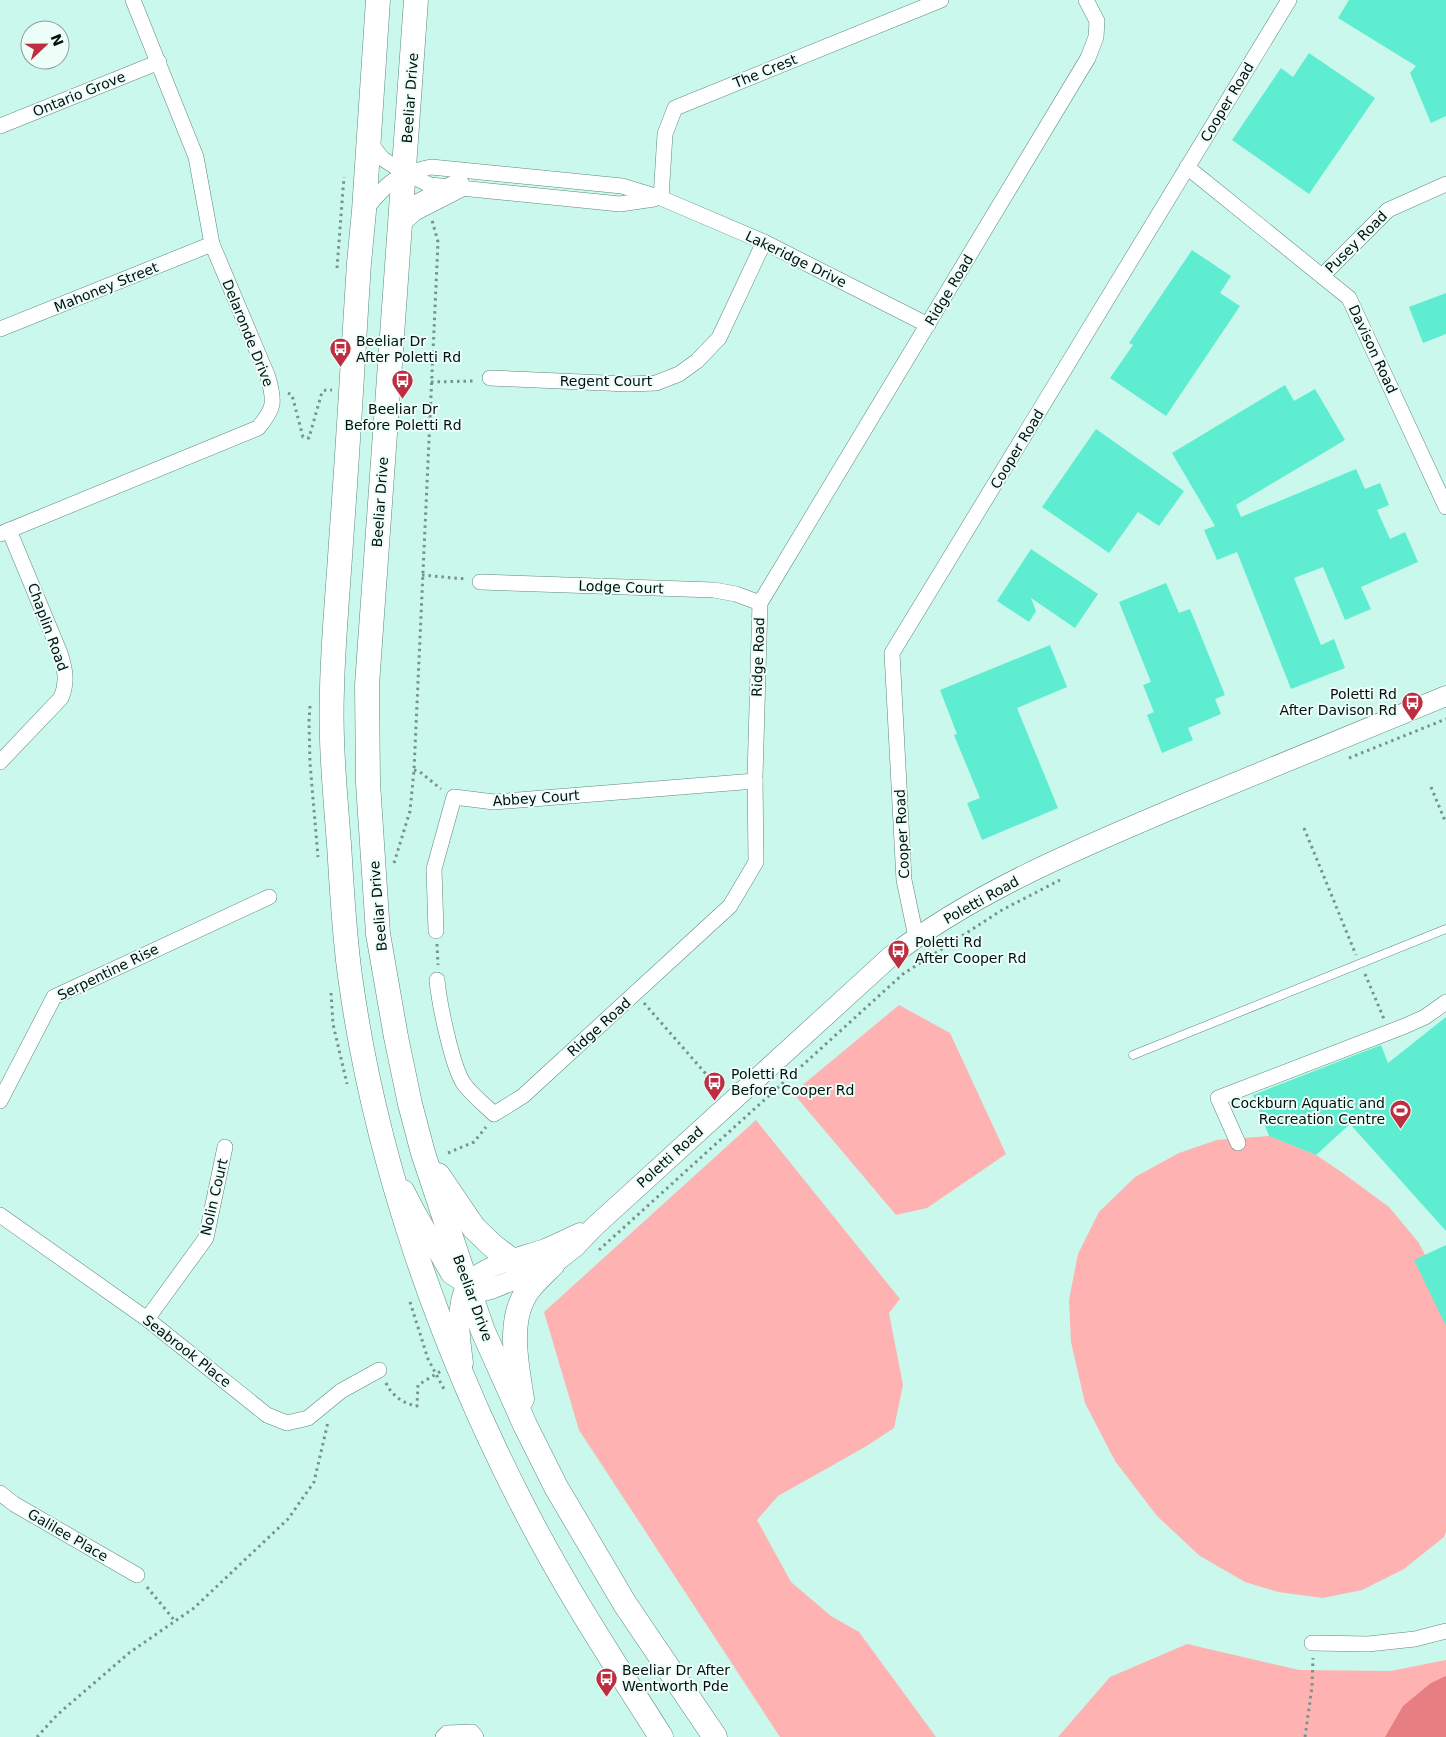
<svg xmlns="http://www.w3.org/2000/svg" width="1446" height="1737" font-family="'DejaVu Sans',sans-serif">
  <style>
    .green { fill: #feb2b2 }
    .water { fill: #e77e81 }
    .building { fill: #5eedd0 }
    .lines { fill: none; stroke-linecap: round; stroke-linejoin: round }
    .service-casing { stroke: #5e887d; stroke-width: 9 }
    .minor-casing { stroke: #5e887d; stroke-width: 16 }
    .secondary-casing { stroke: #5e887d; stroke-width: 21 }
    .trunk-casing { stroke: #5e887d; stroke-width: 25 }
    .path { stroke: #74948c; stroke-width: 3; stroke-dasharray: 2.5 4; stroke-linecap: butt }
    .service { stroke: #fff; stroke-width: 8 }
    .minor { stroke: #fff; stroke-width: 15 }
    .secondary { stroke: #fff; stroke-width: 20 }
    .trunk { stroke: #fff; stroke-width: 24 }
    .labels { text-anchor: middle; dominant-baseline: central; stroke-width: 4; stroke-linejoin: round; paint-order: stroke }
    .street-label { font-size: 14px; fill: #03110e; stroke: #edfef9 }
    .poi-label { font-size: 14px; fill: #03110e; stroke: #edfef9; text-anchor: start }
  </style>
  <rect width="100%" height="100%" fill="#cbf8ec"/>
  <g class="green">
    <path d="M899,1005l51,28 56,121 -79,54 -31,7 -103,-122z"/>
    <path d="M756,1120l144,179 -11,14 14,72 -9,43 -29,19 -87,49 -21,24 34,62 40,34 28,16 77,105h-156l-201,-307 -35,-118z"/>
    <path d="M1269,1136l47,19 24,16 49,36 30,36 27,53v236l-2,5 -40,32 -42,21 -39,8 -45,-6 -33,-10 -45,-26 -43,-40 -42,-55 -30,-58 -14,-61 -2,-42 9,-46 21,-42 36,-35 44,-24 38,-13z"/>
    <path d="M1187,1644l112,26 92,1 55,-11v77h-388l52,-60z"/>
  </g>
  <path class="water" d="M1446,1676v61h-61l18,-31 28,-23z"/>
  <g class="building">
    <path d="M1349,0h97v116l-15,7 -21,-50 6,-7 -78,-48z"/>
    <path d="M1309,53l66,45 -66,96 -77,-54 49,-72 12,9z"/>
    <path d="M1192,250l39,26 -11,17 20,13 -74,110 -56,-38 23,-33 -4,-2z"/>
    <path d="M1446,293v41l-23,9 -14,-36z"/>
    <path d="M1285,385l9,16 21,-12 30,51 -109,65 5,12 115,-48 9,20 15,-6 9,22 -12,5 13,29 15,-7 13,30 -57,25 10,22 -26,11 -22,-53 -29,11 27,67 13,-6 11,29 -54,21 -54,-137 -20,8 -13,-30 11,-4 -43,-73z"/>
    <path d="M1096,429l88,62 -25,35 -21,-14 -29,41 -67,-46z"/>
    <path d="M1031,549l67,45 -23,34 -44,-30 5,13 -7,11 -32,-21z"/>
    <path d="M1166,583l13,30 11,-4 35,86 -10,4 6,15 -33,14 5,12 -31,13 -15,-38 7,-3 -11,-27 8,-3 -32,-80z"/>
    <path d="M1050,645l17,42 -50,21 41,100 -76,32 -15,-37 13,-5 -26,-63 3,-1 -17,-44z"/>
    <path d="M1446,1017v214l-96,-107 -34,31 -47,-19 -16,-41 128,-50 7,18z"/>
    <path d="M1446,1245v81l-32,-66z"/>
  </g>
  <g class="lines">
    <defs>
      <path id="service" d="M1133,1055l313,-126"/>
      <g id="minor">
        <path d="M0,126l159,-64"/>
        <path d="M369,142l14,17 22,14 25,12 190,19 34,-5"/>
        <path d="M1187,167l162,131 97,209"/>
        <path d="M661,198l4,-64 10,-26 266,-108"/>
        <path d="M365,210c24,-29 29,-35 66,-43l191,19 39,12 103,44 164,83"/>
        <path d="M1322,276l66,-66 58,-26"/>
        <path d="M0,329l212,-85"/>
        <path d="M490,378l138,6 28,-1 23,-9 18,-13 22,-23 45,-96"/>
        <path d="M0,534l258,-106c17,-20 17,-26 10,-51l-56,-133 -16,-87 -63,-157"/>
        <path d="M480,582l234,8 22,4 24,9"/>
        <path d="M0,762l61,-64c7,-16 4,-29 -1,-45l-51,-123"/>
        <path d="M436,931l-2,-62 20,-72 40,5 261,-21"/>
        <path d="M916,937l-12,-57 -12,-227 397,-653"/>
        <path d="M437,980c2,22 15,87 27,104 8,11 21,21 30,30l29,-18 207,-190 26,-44 -1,-85 5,-174 328,-545 8,-21 1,-16 -11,-21"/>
        <path d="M0,1101l54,-104 215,-100"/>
        <path d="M1238,1143l-20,-45 187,-72 20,-9 21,-15"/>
        <path d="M0,1215l147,104 120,96 20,8 21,-5 33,-27 38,-21"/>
        <path d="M147,1319l59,-81 19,-91"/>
        <path d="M0,1493l14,11 123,71"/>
        <path d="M1312,1643l56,1 47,-5 31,-8"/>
        <path d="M443,1737l4,-4 25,-1 4,5"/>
      </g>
      <g id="secondary">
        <path d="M404,1190l13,25 34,59 25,16 8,1 7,-2 62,-25 22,-17 19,-20 296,-270c88,-68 200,-113 301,-156 85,-35 170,-70 255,-105"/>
        <path d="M463,1363c-3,-22 -8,-56 3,-76 12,-21 57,-30 79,-38 12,-5 24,-11 35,-16"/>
      </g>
      <g id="trunk">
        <path d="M378,0l-14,211 -5,52c-6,93 -11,186 -18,279 -3,49 -8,98 -9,147 -2,51 3,104 7,155 3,46 5,93 12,139 25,178 89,362 171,521 41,81 91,157 139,233"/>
        <path d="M416,0l-49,685 1,98 10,151 18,103 14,67 13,49 44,132 16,46 42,94 31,62 69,117 90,133"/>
        <path d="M402,219l11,-10 45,-23"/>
        <path d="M438,1175l36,53 20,19 19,14"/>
        <path d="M522,1399c-5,-34 -16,-80 7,-110 7,-9 16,-17 24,-25"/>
      </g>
    </defs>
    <use href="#service" class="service-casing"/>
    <use href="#minor" class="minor-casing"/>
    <use href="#secondary" class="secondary-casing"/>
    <use href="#trunk" class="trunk-casing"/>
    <g class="path">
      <path d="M337,268l7,-91"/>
      <path d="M431,382l44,-1"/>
      <path d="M288,393l4,2 11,42 6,1 13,-46 4,-2h6"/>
      <path d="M422,575l43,4"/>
      <path d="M310,706l-1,15 1,42 8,94"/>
      <path d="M1349,758l97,-39"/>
      <path d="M414,770l6,2 21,17"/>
      <path d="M1431,787l15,36"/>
      <path d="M1304,828l52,127"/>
      <path d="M394,863l16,-52 4,-41 24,-528 -6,-22"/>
      <path d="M437,944l1,21"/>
      <path d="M1365,974l19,45"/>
      <path d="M331,993l2,31 14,60"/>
      <path d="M644,1003l75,86"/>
      <path d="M448,1153l26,-11 12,-15"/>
      <path d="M599,1250l304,-276 99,-64 58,-30"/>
      <path d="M410,1302l18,57 17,32"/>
      <path d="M386,1383c6,13 18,21 31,23l1,-21 23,-14"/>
      <path d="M147,1587l28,34"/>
      <path d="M37,1737l20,-22 72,-62 65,-45 94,-89 26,-37 14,-60"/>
      <path d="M1305,1737l7,-50 1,-29"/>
    </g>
    <use href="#service" class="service"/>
    <use href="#minor" class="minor"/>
    <use href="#secondary" class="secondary"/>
    <use href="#trunk" class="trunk"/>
  </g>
  <defs>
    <symbol id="bus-pin" viewBox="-11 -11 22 30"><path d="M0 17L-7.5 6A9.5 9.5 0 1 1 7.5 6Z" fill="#be2d40" stroke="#edfef9"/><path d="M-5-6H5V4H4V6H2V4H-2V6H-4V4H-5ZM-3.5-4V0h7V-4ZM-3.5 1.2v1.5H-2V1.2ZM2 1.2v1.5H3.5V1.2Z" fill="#fff"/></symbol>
    <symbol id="stadium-pin" viewBox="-11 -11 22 30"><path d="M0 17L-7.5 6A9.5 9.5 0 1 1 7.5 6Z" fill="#be2d40" stroke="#edfef9"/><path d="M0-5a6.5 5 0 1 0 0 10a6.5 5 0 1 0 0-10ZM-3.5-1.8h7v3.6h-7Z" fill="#fff"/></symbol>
  </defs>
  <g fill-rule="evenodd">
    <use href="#bus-pin" x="328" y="336" width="25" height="34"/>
    <use href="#bus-pin" x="390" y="368" width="25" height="34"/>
    <use href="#bus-pin" x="1400" y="690" width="25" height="34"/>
    <use href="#bus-pin" x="886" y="938" width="25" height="34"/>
    <use href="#bus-pin" x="702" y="1070" width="25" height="34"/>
    <use href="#stadium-pin" x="1388" y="1098" width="25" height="34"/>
    <use href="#bus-pin" x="594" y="1666" width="25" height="34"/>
  </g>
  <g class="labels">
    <g class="street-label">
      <text transform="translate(765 71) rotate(-22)">The Crest</text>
      <text transform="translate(79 94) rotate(-22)">Ontario Grove</text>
      <text transform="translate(410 98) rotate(-86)">Beeliar Drive</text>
      <text transform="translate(1227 102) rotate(-59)">Cooper Road</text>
      <text transform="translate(1356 242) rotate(-45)">Pusey Road</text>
      <text transform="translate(796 259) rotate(26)">Lakeridge Drive</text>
      <text transform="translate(106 287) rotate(-22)">Mahoney Street</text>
      <text transform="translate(949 290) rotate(-59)">Ridge Road</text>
      <text transform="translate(248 333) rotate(68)">Delaronde Drive</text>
      <text transform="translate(1373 349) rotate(65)">Davison Road</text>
      <text x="606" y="381">Regent Court</text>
      <text transform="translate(1017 449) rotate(-59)">Cooper Road</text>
      <text transform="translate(380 502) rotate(-86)">Beeliar Drive</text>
      <text transform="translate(621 587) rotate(2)">Lodge Court</text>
      <text transform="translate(48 627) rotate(70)">Chaplin Road</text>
      <text transform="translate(758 657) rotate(-88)">Ridge Road</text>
      <text transform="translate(536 798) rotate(-4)">Abbey Court</text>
      <text transform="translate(902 834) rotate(-93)">Cooper Road</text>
      <text transform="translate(981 900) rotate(-29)">Poletti Road</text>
      <text transform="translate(378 906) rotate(-95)">Beeliar Drive</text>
      <text transform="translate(108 972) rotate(-26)">Serpentine Rise</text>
      <text transform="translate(599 1027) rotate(-42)">Ridge Road</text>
      <text transform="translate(670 1157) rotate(-42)">Poletti Road</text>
      <text transform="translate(214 1197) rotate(-77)">Nolin Court</text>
      <text transform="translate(473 1298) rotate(70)">Beeliar Drive</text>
      <text transform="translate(187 1351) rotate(38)">Seabrook Place</text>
      <text transform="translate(68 1535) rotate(30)">Galilee Place</text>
    </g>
    <g class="poi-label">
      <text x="356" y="341">Beeliar Dr<tspan x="356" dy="16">After Poletti Rd</tspan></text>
      <text x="403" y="409" text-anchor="middle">Beeliar Dr<tspan x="403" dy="16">Before Poletti Rd</tspan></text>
      <text x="1397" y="694" text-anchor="end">Poletti Rd<tspan x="1397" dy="16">After Davison Rd</tspan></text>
      <text x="915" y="942">Poletti Rd<tspan x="915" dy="16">After Cooper Rd</tspan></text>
      <text x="731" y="1074">Poletti Rd<tspan x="731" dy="16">Before Cooper Rd</tspan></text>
      <text x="1385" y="1103" text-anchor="end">Cockburn Aquatic and<tspan x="1385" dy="16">Recreation Centre</tspan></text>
      <text x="622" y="1670">Beeliar Dr After<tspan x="622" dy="16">Wentworth Pde</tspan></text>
    </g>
  </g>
  <g transform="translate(45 45) rotate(68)"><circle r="24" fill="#edfef9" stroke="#8f9f9b"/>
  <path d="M0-4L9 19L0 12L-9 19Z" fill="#be2d40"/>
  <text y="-8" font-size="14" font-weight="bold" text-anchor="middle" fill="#03110e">N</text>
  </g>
</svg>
